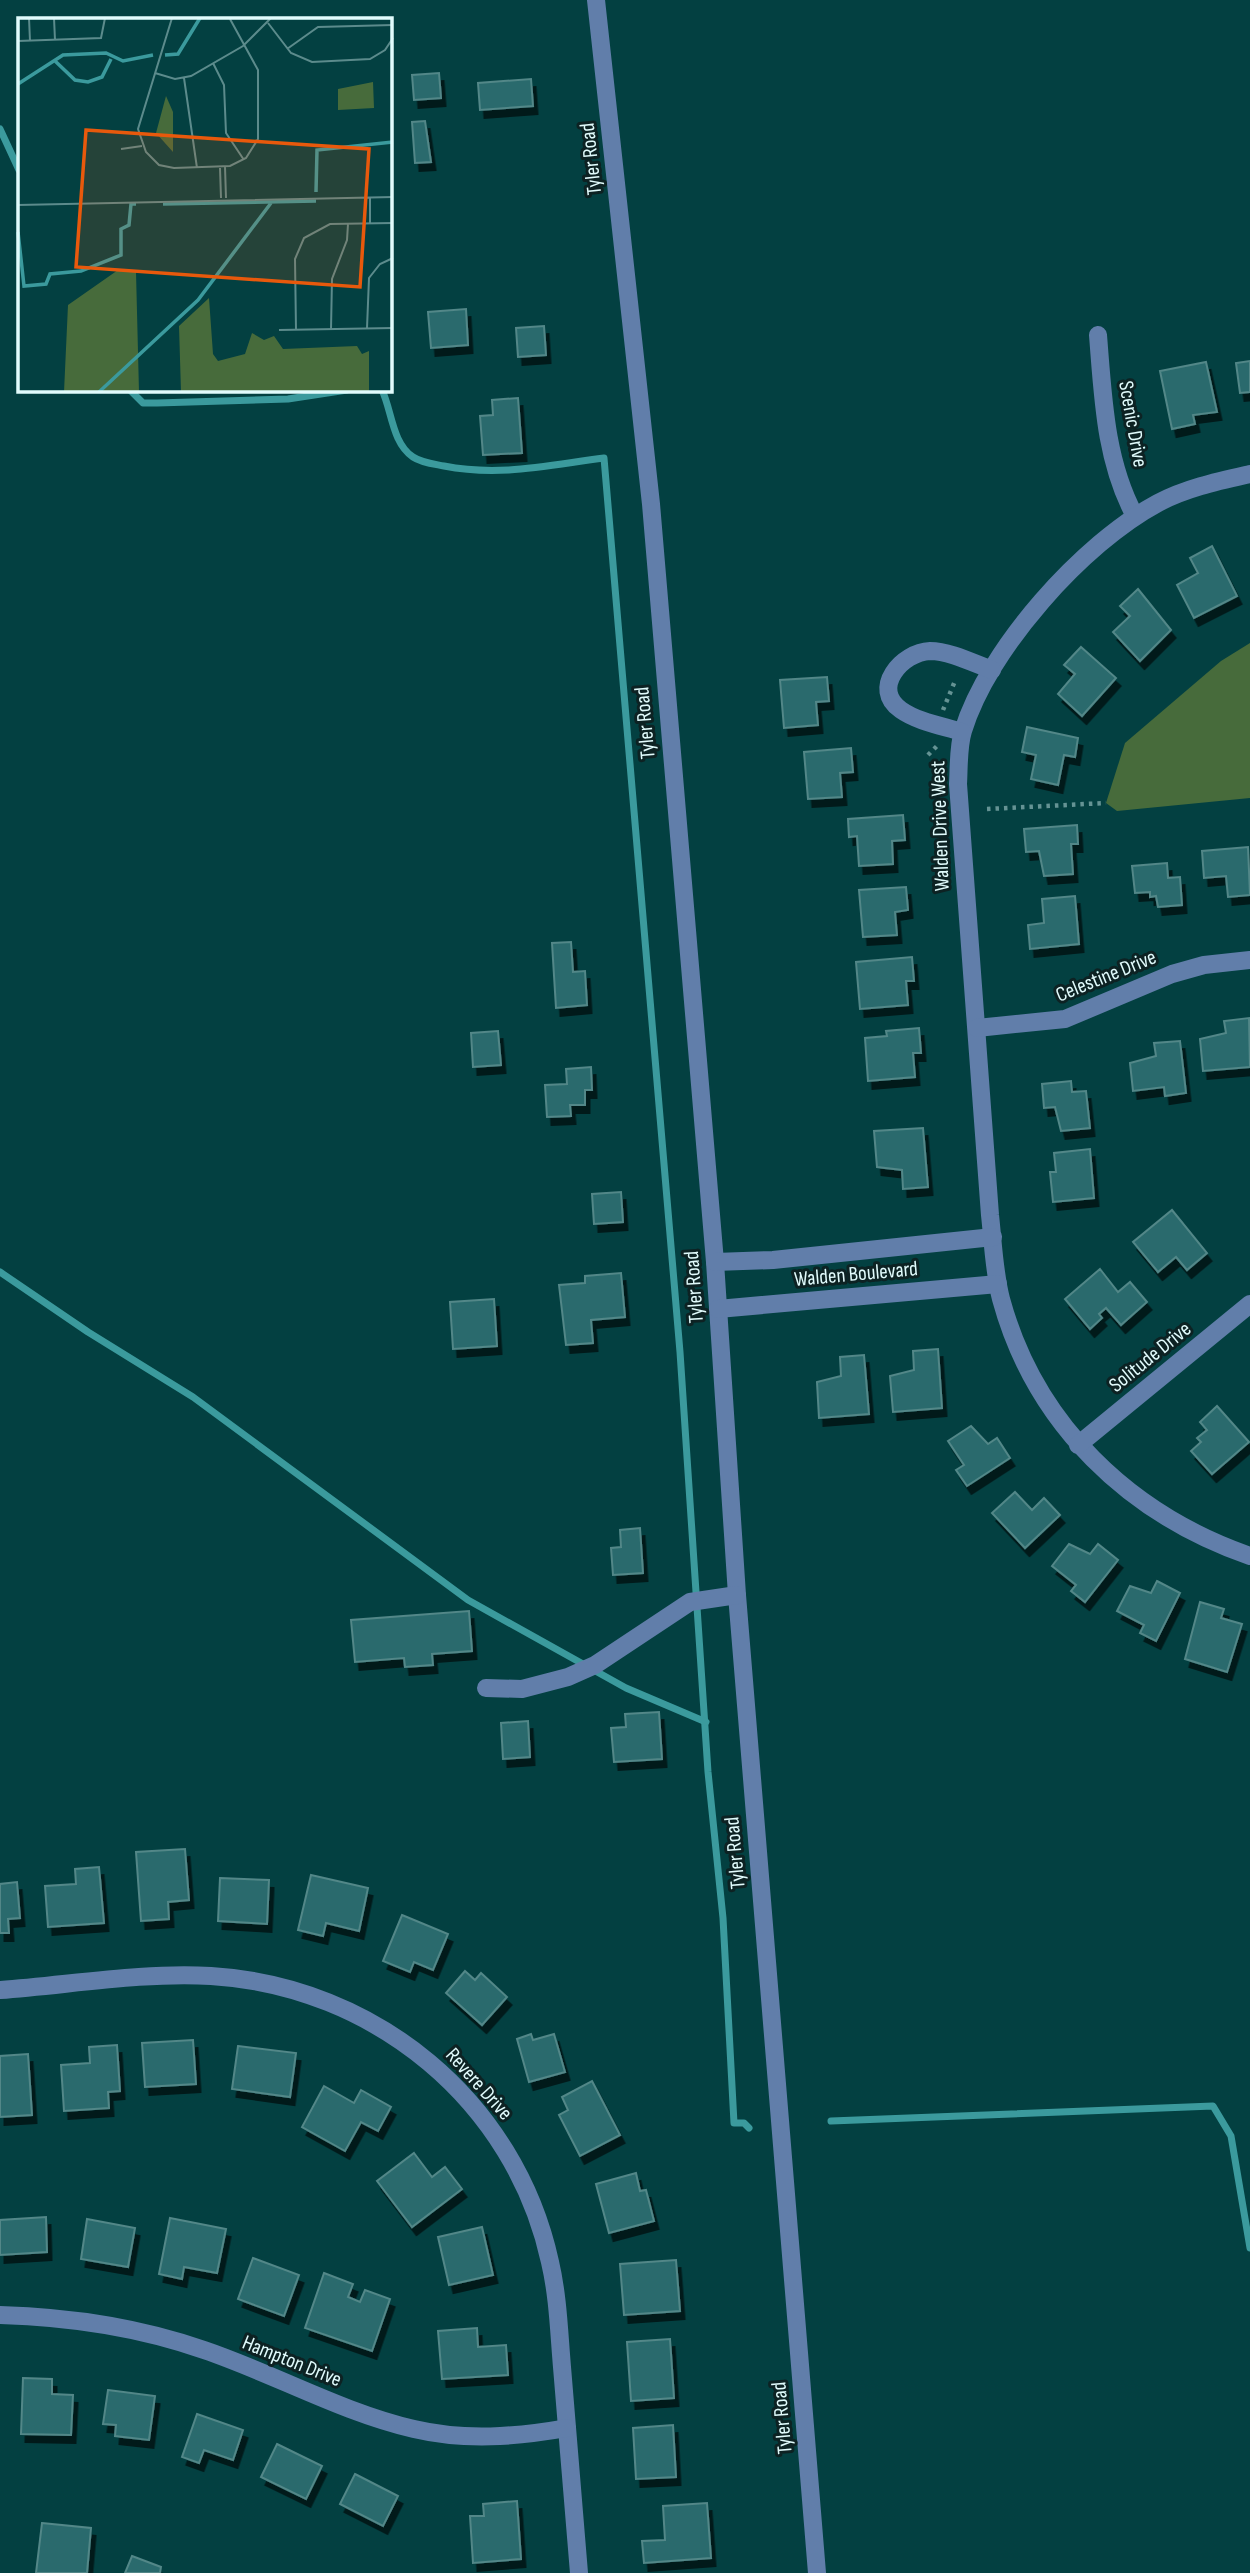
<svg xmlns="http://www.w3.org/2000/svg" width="1250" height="2573" font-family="'Sofia Sans Condensed',sans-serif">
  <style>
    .green { fill: #476b3b }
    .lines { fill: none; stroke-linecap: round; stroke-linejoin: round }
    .stream { stroke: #3b9a9d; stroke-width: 7 }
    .building { fill: #2a6b6d; stroke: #528788; stroke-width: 2; filter: url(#shadow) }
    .path { stroke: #659394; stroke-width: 4.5; stroke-dasharray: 3.5 5; stroke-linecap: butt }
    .minor { stroke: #617eaa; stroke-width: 18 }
    .labels { text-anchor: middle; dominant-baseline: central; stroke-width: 6; stroke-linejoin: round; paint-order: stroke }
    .street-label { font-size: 21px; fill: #e1fbfc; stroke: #0d2223 }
    .inset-river { fill: none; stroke: #3b9a9d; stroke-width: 3.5 }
    .inset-road { fill: none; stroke: #5c8b8c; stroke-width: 2 }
    .view { fill: #e8590c; fill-opacity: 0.15; stroke: #e8590c; stroke-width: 3.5 }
    .inset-edge { fill: none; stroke: #e1fbfc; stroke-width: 3.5 }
  </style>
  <defs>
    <filter id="shadow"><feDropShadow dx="4.5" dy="8" stdDeviation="0" flood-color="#0009"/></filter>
  </defs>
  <rect width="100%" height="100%" fill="#034041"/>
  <path class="green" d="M1250,643v155l-133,13 -11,-8 19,-60 96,-82z"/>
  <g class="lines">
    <g class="stream">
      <path d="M0,129l19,41"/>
      <path d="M130,390l13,13h14l131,-4 59,-9"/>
      <path d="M382,390c10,21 10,53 31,67 9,6 21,7 31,9 56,11 105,-1 160,-8l76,894 28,420 15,146 11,205h10l5,5"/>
      <path d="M0,1272l88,60 105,65 275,203 158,88 80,34"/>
      <path d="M831,2121l382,-15 18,30 19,112"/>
    </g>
  </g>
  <g class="building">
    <path d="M439,73l2,25 -27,2 -2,-25z"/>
    <path d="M531,79l2,27 -53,4 -2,-27z"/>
    <path d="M425,121l6,41 -16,1 -3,-41z"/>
    <path d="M466,309l2,36 -37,3 -3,-36z"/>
    <path d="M544,326l2,29 -28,2 -2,-29z"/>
    <path d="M1250,361v31l-10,1 -4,-30z"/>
    <path d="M1206,362l11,50 -24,3 2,9 -23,5 -12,-58z"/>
    <path d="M518,398l4,55 -39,2 -3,-39 13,-1 -1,-15z"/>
    <path d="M1212,546l25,50 -43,22 -17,-33 21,-12 -8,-15z"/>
    <path d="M1138,589l33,41 -31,31 -27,-29 17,-16 -10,-10z"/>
    <path d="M1081,647l35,31 -34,38 -24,-22 17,-20 -11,-9z"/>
    <path d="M827,677l2,24 -13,1 2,23 -34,3 -4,-48z"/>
    <path d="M1027,727l51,11 -3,19 -11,-2 -6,30 -27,-6 5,-24 -14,-3z"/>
    <path d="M851,748l2,24 -13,1 2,24 -34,2 -4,-47z"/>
    <path d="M903,815l2,25 -13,1 1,23 -34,2 -2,-30 -8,1 -1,-18z"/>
    <path d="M1077,825l1,19h-7l2,30 -29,2 -5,-25 -13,1 -2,-23z"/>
    <path d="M1248,847l2,48 -22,2 -2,-21 -22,2 -2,-27z"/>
    <path d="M1167,863l1,15 12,-1 2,28 -24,2 -2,-11 -6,1v-5l-15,1 -3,-27z"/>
    <path d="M906,887l2,23 -13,2 2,23 -34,2 -4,-47z"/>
    <path d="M1075,896l4,48 -49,5 -2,-24 16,-2 -2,-24z"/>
    <path d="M571,942l2,30 12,-1 2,34 -31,3 -4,-65z"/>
    <path d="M912,957l2,24h-8l2,24 -48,4 -4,-47z"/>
    <path d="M1249,1018l1,49 -47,4 -3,-32 26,-6 -2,-12z"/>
    <path d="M919,1028l2,25h-8l2,24 -47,4 -3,-43 22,-2 -1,-5z"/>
    <path d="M498,1031l3,34 -28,2 -2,-34z"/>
    <path d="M1180,1041l6,52 -21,3 -1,-9 -31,4 -3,-28 26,-7 -2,-13z"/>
    <path d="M591,1067l1,23h-7v15h-15l1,11 -24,1 -2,-32 22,-1 -1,-15z"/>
    <path d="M1071,1081l1,11 14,-1 4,37 -29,3 -6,-24 -11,1 -2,-24z"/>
    <path d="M923,1128l5,59 -25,2 -1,-19 -25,-3 -3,-36z"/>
    <path d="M1090,1149l4,49 -41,4 -3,-30h6l-2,-19z"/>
    <path d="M621,1192l2,30 -29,2 -2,-30z"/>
    <path d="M1172,1210l35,43 -20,17 -11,-13 -18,15 -25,-30z"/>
    <path d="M1100,1269l18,23 12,-10 17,20 -26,23 -15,-17 -7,6 3,4 -12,11 -25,-30z"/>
    <path d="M621,1273l4,44 -34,3 2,23 -27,2 -7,-60 26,-2v-7z"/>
    <path d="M494,1299l3,47 -44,3 -3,-47z"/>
    <path d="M938,1349l4,59 -49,4 -3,-36 24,-6 -1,-19z"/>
    <path d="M864,1355l5,59 -50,4 -2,-36 24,-6 -1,-19z"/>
    <path d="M1217,1406l32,36 -37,32 -21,-23 10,-9 -4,-4 10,-8 -7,-8z"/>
    <path d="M971,1426l17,18 9,-6 13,20 -43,28 -11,-16 8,-5 -16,-24z"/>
    <path d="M1015,1492l17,18 12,-12 16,17 -35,33 -33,-35z"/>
    <path d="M640,1528l3,45 -30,2 -2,-27 10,-1 -1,-17z"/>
    <path d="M1069,1544l21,10 8,-10 20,16 -33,42 -14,-11 5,-6 -24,-19z"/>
    <path d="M1157,1581l23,12 -24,48 -16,-8 4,-8 -27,-14 13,-25 21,7z"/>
    <path d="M1200,1602l24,7 -3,9 21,6 -15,48 -42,-13z"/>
    <path d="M469,1611l3,40 -40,3 1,11 -28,2 -1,-9 -49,4 -4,-42z"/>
    <path d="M659,1712l3,47 -48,3 -3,-34 15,-1 -1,-13z"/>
    <path d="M528,1721l2,36 -27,2 -2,-36z"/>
    <path d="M185,1849l4,51 -21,2 1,17 -28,2 -5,-69z"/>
    <path d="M99,1867l5,56 -56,4 -3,-41 31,-2 -1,-15z"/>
    <path d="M311,1875l57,13 -9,43 -33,-8 -3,13 -25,-6z"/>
    <path d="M220,1878l49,2 -2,44 -49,-3z"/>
    <path d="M17,1882l3,36 -12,1 1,14h-9v-49z"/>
    <path d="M402,1915l46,19 -15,36 -19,-8 -4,10 -27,-11z"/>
    <path d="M465,1971l10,9 6,-7 26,24 -25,28 -36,-32z"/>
    <path d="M531,2034l2,6 21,-6 11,38 -36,10 -12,-43z"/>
    <path d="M193,2040l3,44 -51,3 -3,-44z"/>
    <path d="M117,2045l3,46 -12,1 1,16 -45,3 -3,-46 29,-2 -1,-16z"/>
    <path d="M238,2046l58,7 -6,44 -58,-8z"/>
    <path d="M28,2054l4,61 -32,2v-61z"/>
    <path d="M592,2081l28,54 -40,21 -21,-41 9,-5 -6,-13z"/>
    <path d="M324,2086l30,17 7,-13 30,17 -13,24 -17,-9 -16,29 -43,-24z"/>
    <path d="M414,2153l18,24 13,-10 17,22 -50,38 -35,-46z"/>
    <path d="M636,2173l4,18 6,-1 8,31 -45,12 -13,-49z"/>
    <path d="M46,2217l1,35 -47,3v-35z"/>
    <path d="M170,2218l56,11 -9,44 -33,-6 -2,12 -23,-5z"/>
    <path d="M87,2219l48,9 -7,39 -47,-8z"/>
    <path d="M482,2227l11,48 -44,10 -11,-48z"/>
    <path d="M253,2258l46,17 -15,41 -46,-17z"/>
    <path d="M676,2260l4,51 -56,4 -4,-51z"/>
    <path d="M324,2273l29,11 -5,13 12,5 5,-12 25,9 -18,52 -67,-23z"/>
    <path d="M477,2328l1,19 28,-2 2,30 -66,4 -4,-48z"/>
    <path d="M670,2339l4,59 -43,3 -4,-59z"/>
    <path d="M23,2378l29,1v15l21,1 -2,40 -50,-1z"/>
    <path d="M108,2390l47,6 -6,44 -34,-4 1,-11 -13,-1z"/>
    <path d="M197,2414l46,16 -10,30 -29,-10 -5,13 -17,-6z"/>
    <path d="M673,2425l3,52 -40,2 -3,-51z"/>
    <path d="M277,2444l45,22 -16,33 -45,-22z"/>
    <path d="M355,2474l43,22 -15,30 -43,-22z"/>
    <path d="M517,2501l4,58 -48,4 -3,-47h14l-1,-12z"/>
    <path d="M707,2503l4,55 -67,5 -2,-22 23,-1 -2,-34z"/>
    <path d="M42,2523l49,5 -4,45h-51z"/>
    <path d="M132,2556l29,11 -1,6h-35z"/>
  </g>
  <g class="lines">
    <g class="path">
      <path d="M943,710l12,-29"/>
      <path d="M928,755l9,-9"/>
      <path d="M987,809l119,-6"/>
    </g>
    <g class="minor">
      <path d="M596,0l55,504 64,758 22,333 80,978"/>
      <path d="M1098,335c5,62 7,126 37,181"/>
      <path d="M1250,474c-31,7 -64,14 -92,29 -75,40 -170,146 -195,228 -5,16 -4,37 -5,53l32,431c3,27 4,57 11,84 34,125 128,215 249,257"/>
      <path d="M962,732c-19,-6 -44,-10 -61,-22 -31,-21 1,-58 29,-59 20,0 43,12 62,19"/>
      <path d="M977,1028l88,-9 107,-45 32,-9 46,-5"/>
      <path d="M715,1262l58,-2 220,-23"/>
      <path d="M718,1309l280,-25"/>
      <path d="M1078,1445l172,-141"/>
      <path d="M486,1688l36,1 46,-12 27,-12 95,-63 47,-7"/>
      <path d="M0,1990c69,-5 142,-18 211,-14 164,10 304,125 339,286 8,34 9,70 12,105 6,69 11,137 17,206"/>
      <path d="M0,2315c70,2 138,12 204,35 71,24 137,62 210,79 51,12 102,8 153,-1"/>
    </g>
  </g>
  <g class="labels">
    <g class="street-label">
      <text transform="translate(591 159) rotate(-96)">Tyler Road</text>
      <text transform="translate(1133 424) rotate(80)">Scenic Drive</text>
      <text transform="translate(645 723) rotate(-95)">Tyler Road</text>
      <text transform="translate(940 826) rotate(-92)">Walden Drive West</text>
      <text transform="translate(1106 976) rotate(-22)">Celestine Drive</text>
      <text transform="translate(856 1274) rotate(-5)">Walden Boulevard</text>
      <text transform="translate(694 1287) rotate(-94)">Tyler Road</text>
      <text transform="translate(1150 1357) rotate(-39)">Solitude Drive</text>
      <text transform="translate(735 1853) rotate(-95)">Tyler Road</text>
      <text transform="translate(479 2084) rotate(48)">Revere Drive</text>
      <text transform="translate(292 2361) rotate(22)">Hampton Drive</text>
      <text transform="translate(782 2418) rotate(-95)">Tyler Road</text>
    </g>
  </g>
  <g transform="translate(18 18)">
    <rect width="374" height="374" fill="#034041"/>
    <path d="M355,64l1,26 -36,2v-21zM148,78l7,16v40l-17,-19zM100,252l18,2 3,120h-75l4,-87zM191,280l4,56 5,7 27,-7 7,-21 12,7 10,-4 9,13 74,-3 5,8 7,-3v41h-188l-2,-66z" fill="#476b3b"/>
    <path class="inset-river" d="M147,37l13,-1 22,-36M36,42l21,20 13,2 14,-5 9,-18M0,66l45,-29 43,-2 17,8 30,-6M298,174l1,-42 76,-8M145,186l153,-3M0,214l6,54 22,-2 4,-10 31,-3 40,-16v-26l8,-4 2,-21h5M81,374l99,-92 73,-97"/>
    <path class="inset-road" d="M11,0l1,23M36,0l1,22M154,0l-34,111 8,23 13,13 15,3 56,-2 16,-8 12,-19v-69l-28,-51M250,5l23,30 21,9 58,-3 15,-9 8,-12M0,23l83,-3 4,-20M269,31l31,-22 75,-2M195,45l11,22 2,48 18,27M137,55l20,6 16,-3 52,-30 28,-28M166,60l13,90M103,131l21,-3M207,149l1,31M202,150l1,30M352,179v26M0,187l375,-8M349,310l2,-50 11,-14 13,-6M313,311l1,-50 15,-39 1,-16M261,312l114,-2M278,312l-1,-71 9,-21 26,-14 63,-1"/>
    <path class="view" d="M68,112l283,19 -9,138 -284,-20z"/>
    <rect width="374" height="374" class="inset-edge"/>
  </g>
</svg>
